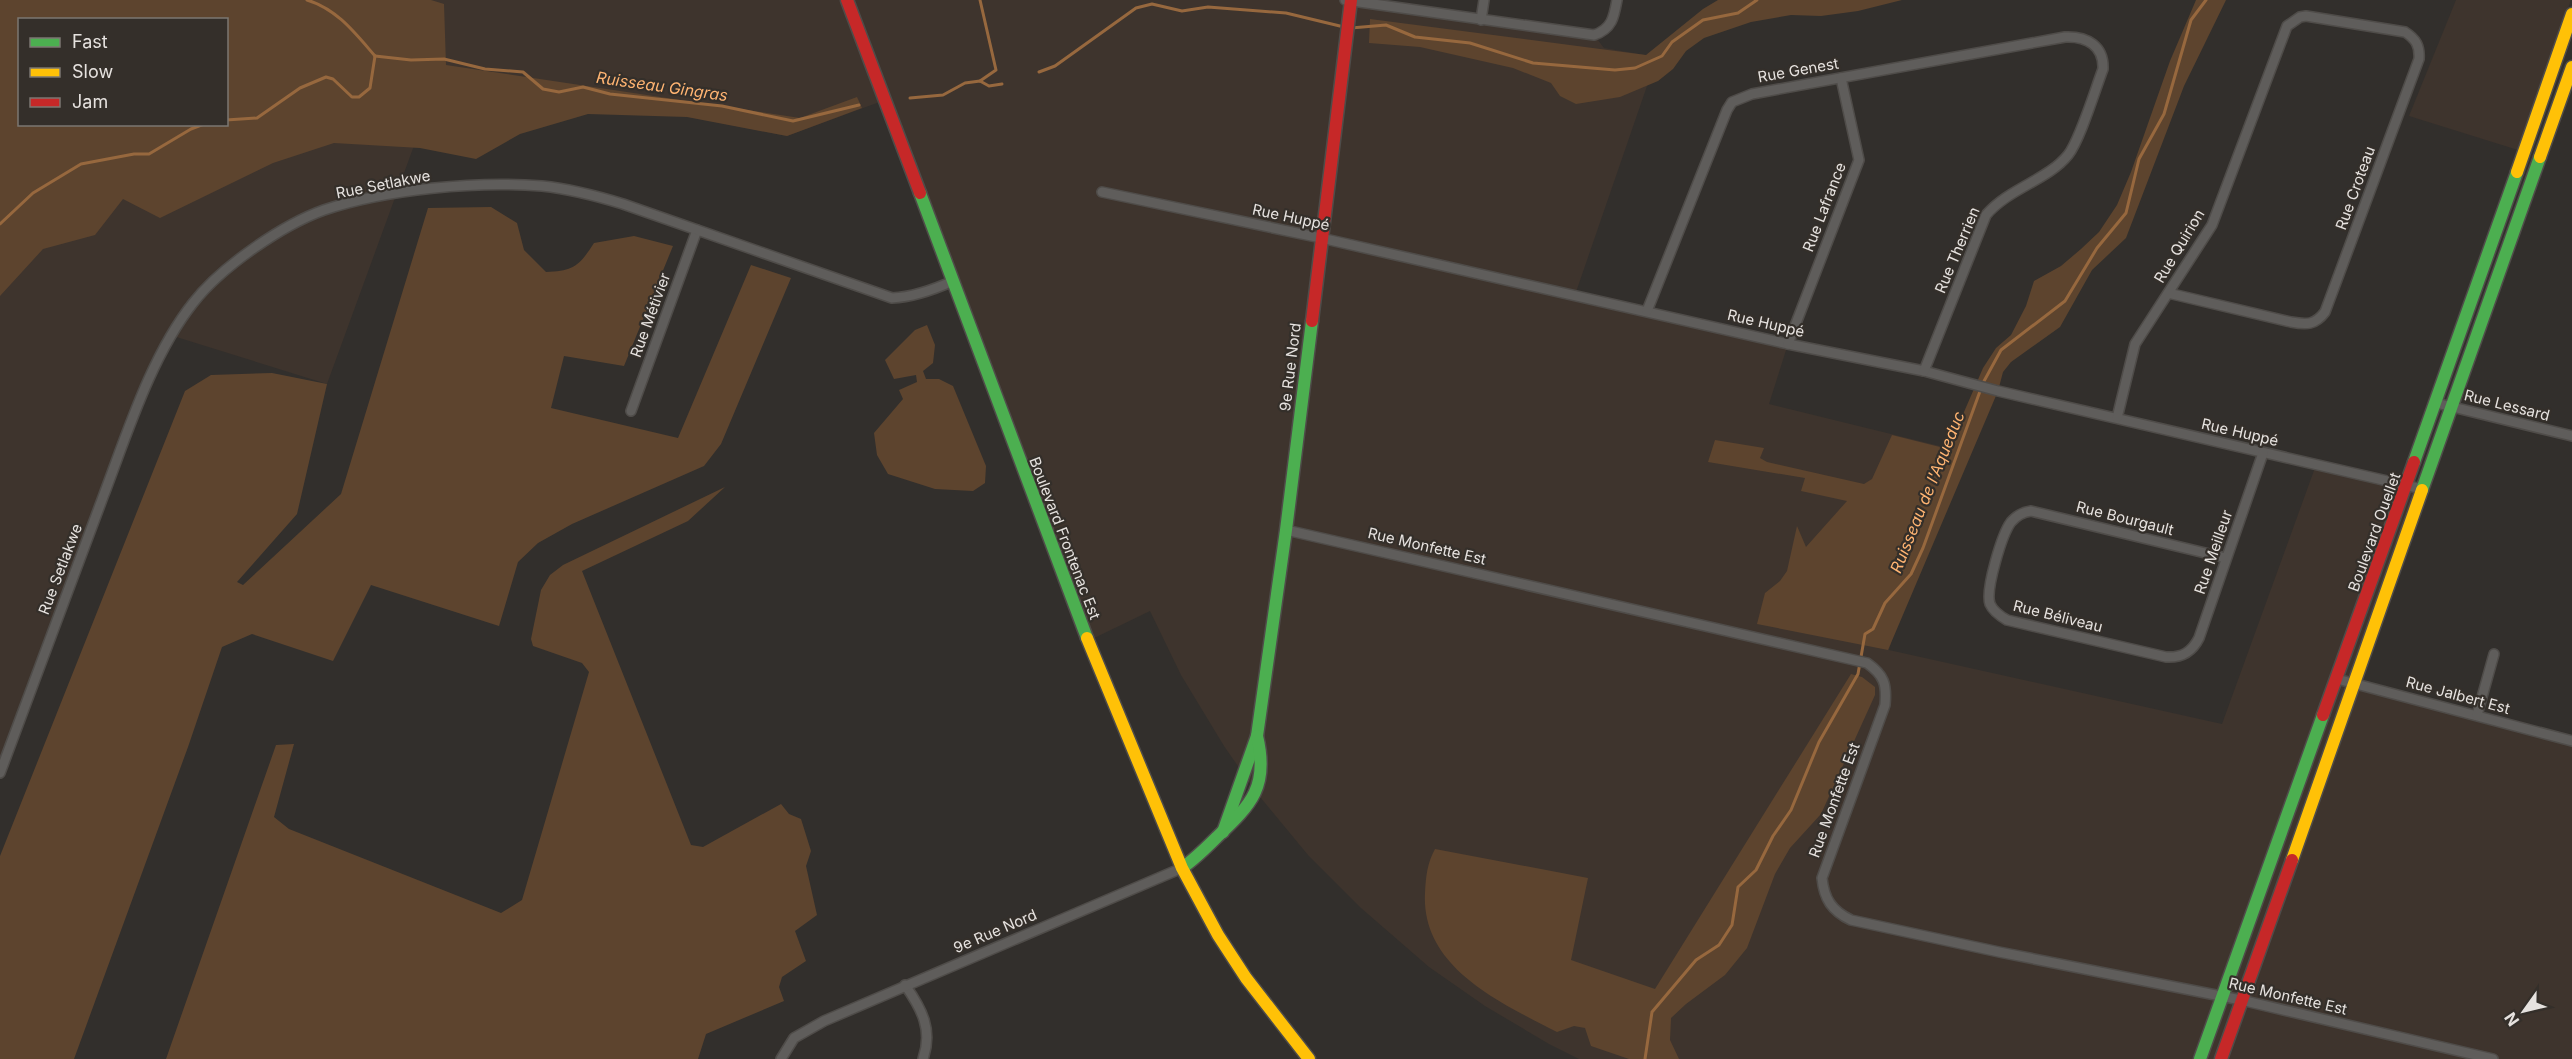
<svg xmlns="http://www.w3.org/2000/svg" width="2572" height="1059" font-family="Inter,sans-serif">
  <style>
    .built { fill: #3e342d; fill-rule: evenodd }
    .green { fill: #5d442e; fill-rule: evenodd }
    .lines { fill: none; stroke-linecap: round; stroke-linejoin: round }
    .stream { stroke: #97683e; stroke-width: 3 }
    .street-casing { stroke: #4f4c49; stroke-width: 12 }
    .fast-casing { stroke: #4f4c49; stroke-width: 15 }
    .slow-casing { stroke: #4f4c49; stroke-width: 15 }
    .jam-casing { stroke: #4f4c49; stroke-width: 15 }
    .street { stroke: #5f5d5b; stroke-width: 9 }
    .fast { stroke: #4caf50; stroke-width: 12 }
    .slow { stroke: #ffc107; stroke-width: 12 }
    .jam { stroke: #c62828; stroke-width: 12 }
    .labels { text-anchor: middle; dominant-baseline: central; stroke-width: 4.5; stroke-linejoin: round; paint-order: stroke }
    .street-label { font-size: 15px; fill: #e6e2df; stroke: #342f2a }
    .water-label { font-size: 16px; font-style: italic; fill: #ffb472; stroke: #342f2a }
  </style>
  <rect width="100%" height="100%" fill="#322f2c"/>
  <g class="built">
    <path d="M0,0h1345l249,35 10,13 53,9 -82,238 213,49 -19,60 179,44 -59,202 333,74 94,-259 106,24 -68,194 218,58v318h-993l-30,-15 -64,-38 -56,-39 -68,-59 -53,-53 -52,-63 -32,-46 -43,-71 -31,-64 -62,30 -203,-541 -98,36 -345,-67 -115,315 -157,-49 -40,90 -130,348zM20,20h206v104h-206z"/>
    <path d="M2456,0h115l-53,150 -109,-34z"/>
  </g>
  <g class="green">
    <path d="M0,0h431l13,4 2,61 354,53 57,-21 5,11 -75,28 -100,-19 -99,-3 -68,20 -44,25 -56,-11 -86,-5 -61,20 -113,55 -37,-19 -28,36 -52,14 -43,47zM20,20h206v104h-206z"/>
    <path d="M1718,0h184l-44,11 -37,5 -30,-1 -40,7 -47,16 -18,13 -13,18 -15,12 -38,16 -44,7 -16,-8 -9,-13 -38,-15 -93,-21 -51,-4 1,-24 276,36 57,-46z"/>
    <path d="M2196,0h30l-42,86 -58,152 -34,32 -32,57 -49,35 -8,10 -5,19 -110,259 -131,-26 8,-31 15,-12 7,-10 10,-45 9,21 41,-46 -46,-10 4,-13 -97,-16 7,-22 49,8 -4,10 7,4 97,22 8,-5 20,-44 56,14 35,-81 13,-20 15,-13 15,-29 8,-25 27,-15 20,-17 18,-17 18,-27 14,-33 39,-111z"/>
    <path d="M491,207l26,16 7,27 22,22c28,-1 33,-6 48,-29l40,-7 39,10 -49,120 -60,-10 -13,52 127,30 73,-173 40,13 -70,166 -17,22 -132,58 -34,19 -20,19 -19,64 -128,-41 -38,76 -81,-27 -30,13 -34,100 -114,312h-74v-203l185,-465 26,-16 61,-2 55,11 -30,130 -60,68 6,3 98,-91 87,-286z"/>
    <path d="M927,325l8,20 -2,18 -10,8 3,8h13l14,7 33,80 -1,17 -12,8 -38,-2 -47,-15 -11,-19 -3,-22 29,-34 -4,-9 18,-8 -1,-7 -22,4 -9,-19 30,-30z"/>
    <path d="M725,487l-37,34 -106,50 109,274 12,2 78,-43 8,10 12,5 10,32 -5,15 11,49 -22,16 11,30 -24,16 -3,10 5,14 -78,33 -8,25h-532l110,-314 18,-1 -20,73 15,12 212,84 21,-13 67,-228 -7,-9 -49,-17 -2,-7 10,-49 9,-15 13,-10z"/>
    <path d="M1851,674l11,3 13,10v8l-54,119 -31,34 -15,26 -28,74 -22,27 -39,29 -15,14 -1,22 9,19h-50l-38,-13 -6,-18 -11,-2 -17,6c-56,-29 -136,-64 -132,-139 1,-17 2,-29 10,-44l153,29 -17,82 84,29z"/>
  </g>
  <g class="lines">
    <g class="stream">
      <path d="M307,0c30,9 48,33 68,56"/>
      <path d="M980,0l16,70 -16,11"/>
      <path d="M1351,28l35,-3 29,12 55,6 63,20 82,7 20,-2 27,-12 10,-14 31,-22 35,-7 19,-13"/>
      <path d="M375,56l36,4 33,-1 41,10 38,3 20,17 16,3 24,-5 27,7 112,12 71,15 66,-16"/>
      <path d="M1039,72l16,-6 81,-58 16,-4 30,7 26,-4 78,6 58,14"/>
      <path d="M910,98l33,-3 22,-12 15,-2 9,5 13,-2"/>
      <path d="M226,120l31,-2 43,-30 26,-11 7,2 19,18h7l11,-9 5,-32"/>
      <path d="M0,224l33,-31 48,-29 53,-10h15l42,-25 13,-5"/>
      <path d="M1645,1059l7,-47 44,-52 23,-15 13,-20 6,-38 18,-17 17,-34 18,-26 28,-68 39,-68 7,-40 8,-5 12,-26 26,-29 12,-26 60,-165 18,-33 64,-49 32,-53 29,-35 13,-54 25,-45 27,-94 15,-20"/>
    </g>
    <defs>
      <g id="street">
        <path d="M1345,0l249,35c18,-6 20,-18 23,-35"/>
        <path d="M1481,20l3,-20"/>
        <path d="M1102,192l219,46 467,106 136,27 74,20 424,98"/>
        <path d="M1647,311l80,-201 5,-8 20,-8 313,-57c22,-1 39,9 38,32 -8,21 -23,71 -35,86 -20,25 -59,33 -82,60l-62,156"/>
        <path d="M1788,344l71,-184 -18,-82"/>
        <path d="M2436,403l136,33"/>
        <path d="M631,411l66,-181"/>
        <path d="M2117,418l18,-74 77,-119 75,-199 13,-9 6,-1 99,16c11,7 15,14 14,27l-94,253c-10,13 -18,13 -34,10l-123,-29"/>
        <path d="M1286,530l581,133c17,12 20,21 18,42l-63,173c2,21 10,33 29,42l148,32 242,48 252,59"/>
        <path d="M2226,558l-195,-47c-8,1 -14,4 -20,11 -9,12 -26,68 -21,82 3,7 10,12 17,16l159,37c16,1 26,-5 33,-19l64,-185"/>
        <path d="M2337,679l235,62"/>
        <path d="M2477,715l17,-61"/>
        <path d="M0,773c34,-92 69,-184 103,-276 24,-63 48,-141 90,-194 28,-36 89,-78 131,-93 63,-21 152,-29 218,-24 28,3 55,10 81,18l269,94c22,-1 41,-8 61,-17"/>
        <path d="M905,985c17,24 28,45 18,74"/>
        <path d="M781,1059l13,-21 30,-17 358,-153"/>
      </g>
      <g id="fast">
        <path d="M920,193l167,445"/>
        <path d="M2414,462l103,-290"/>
        <path d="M2422,490l118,-333"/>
        <path d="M1223,832l34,-96 29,-206 26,-209"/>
        <path d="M1182,868c13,-9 24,-20 35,-31 35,-33 52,-51 40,-101"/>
        <path d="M2200,1059l123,-344"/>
      </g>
      <g id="slow">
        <path d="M2540,157l32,-90"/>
        <path d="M2517,172l55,-158"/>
        <path d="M1087,638l95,230 36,67 28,43 63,81"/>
        <path d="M2292,860l130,-370"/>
      </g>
      <g id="jam">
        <path d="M847,0l73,193"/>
        <path d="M1312,321l39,-321"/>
        <path d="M2323,715l91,-253"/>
        <path d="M2221,1059l71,-199"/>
      </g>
    </defs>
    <use href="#street" class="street-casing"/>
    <use href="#fast" class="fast-casing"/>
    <use href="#slow" class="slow-casing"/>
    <use href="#jam" class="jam-casing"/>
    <use href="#street" class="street"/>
    <use href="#fast" class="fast"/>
    <use href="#slow" class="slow"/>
    <use href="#jam" class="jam"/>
  </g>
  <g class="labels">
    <g class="street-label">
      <text transform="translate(1798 70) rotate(-10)">Rue Genest</text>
      <text transform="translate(383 184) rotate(-11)">Rue Setlakwe</text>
      <text transform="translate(2355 188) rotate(-70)">Rue Croteau</text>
      <text transform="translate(1824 207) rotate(-69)">Rue Lafrance</text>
      <text transform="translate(1291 217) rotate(12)">Rue Huppé</text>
      <text transform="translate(2179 246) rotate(-59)">Rue Quirion</text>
      <text transform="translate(1957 250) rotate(-67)">Rue Therrien</text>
      <text transform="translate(650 315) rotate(-70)">Rue Métivier</text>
      <text transform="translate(1766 323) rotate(13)">Rue Huppé</text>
      <text transform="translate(1290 367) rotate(-83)">9e Rue Nord</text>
      <text transform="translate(2507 405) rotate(14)">Rue Lessard</text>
      <text transform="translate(2240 432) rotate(13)">Rue Huppé</text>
      <text transform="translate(2125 518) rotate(14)">Rue Bourgault</text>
      <text transform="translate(2374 532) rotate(-70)">Boulevard Ouellet</text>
      <text transform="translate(1065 538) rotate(69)">Boulevard Frontenac Est</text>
      <text transform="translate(1427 546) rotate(13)">Rue Monfette Est</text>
      <text transform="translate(2213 552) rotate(-71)">Rue Meilleur</text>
      <text transform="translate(60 569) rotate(-69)">Rue Setlakwe</text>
      <text transform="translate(2058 616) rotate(14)">Rue Béliveau</text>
      <text transform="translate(2458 695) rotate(15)">Rue Jalbert Est</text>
      <text transform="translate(1834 800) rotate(-70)">Rue Monfette Est</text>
      <text transform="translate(995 931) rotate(-23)">9e Rue Nord</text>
      <text transform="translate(2288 996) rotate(13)">Rue Monfette Est</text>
    </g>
    <g class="water-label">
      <text transform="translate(662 86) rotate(8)">Ruisseau Gingras</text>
      <text transform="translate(1927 492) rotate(-68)">Ruisseau de l'Aqueduc</text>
    </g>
  </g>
  <rect x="18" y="18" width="210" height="108" fill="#342f2a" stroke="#7b7772" stroke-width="1.5"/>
  <rect x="30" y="38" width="30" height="9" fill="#4caf50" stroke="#7b7772" stroke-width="1.5"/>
  <text x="72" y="48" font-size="18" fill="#e6e2df">Fast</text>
  <rect x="30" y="68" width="30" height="9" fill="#ffc107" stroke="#7b7772" stroke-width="1.5"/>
  <text x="72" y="78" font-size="18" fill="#e6e2df">Slow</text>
  <rect x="30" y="98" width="30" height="9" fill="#c62828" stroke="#7b7772" stroke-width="1.5"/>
  <text x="72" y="108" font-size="18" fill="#e6e2df">Jam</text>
  <g transform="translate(2524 1011) rotate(236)" stroke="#342f2a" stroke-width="4.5" paint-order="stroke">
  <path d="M0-4.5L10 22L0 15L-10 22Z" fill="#e6e2df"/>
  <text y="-9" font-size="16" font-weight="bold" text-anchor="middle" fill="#e6e2df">N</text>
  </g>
</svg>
